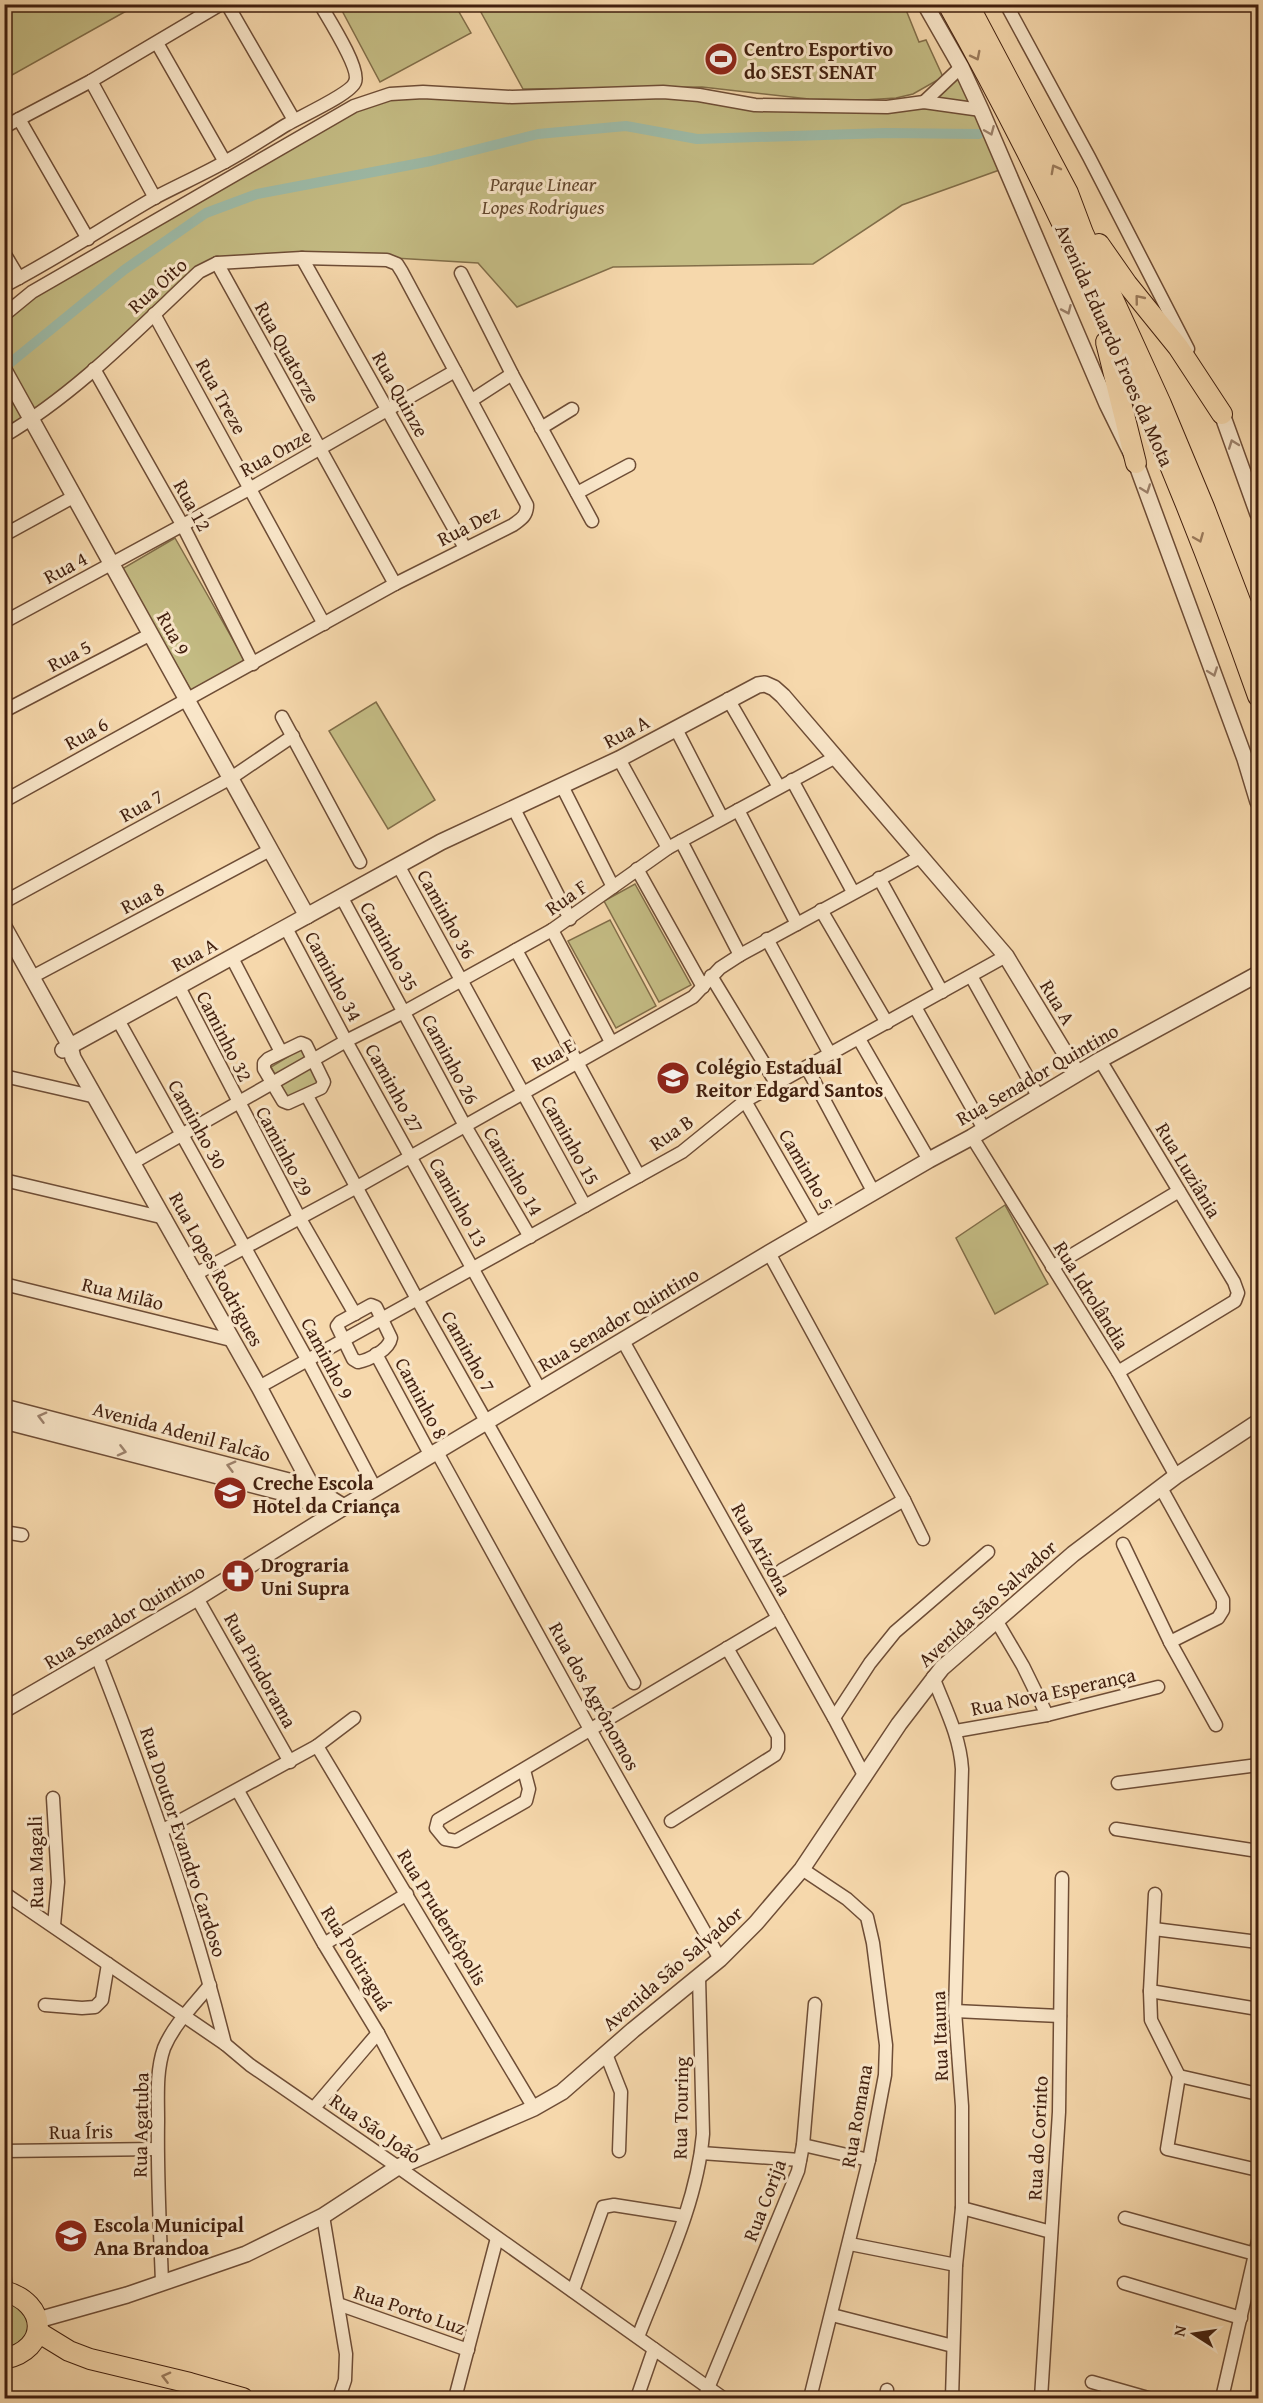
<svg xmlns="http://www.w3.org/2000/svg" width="1263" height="2403" font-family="'Gentium Book Plus',serif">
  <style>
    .green { fill: #c4bc84; stroke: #826e49; stroke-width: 1.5 }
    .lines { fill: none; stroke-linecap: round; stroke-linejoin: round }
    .canal { stroke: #9dbaa7; stroke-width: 10 }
    .minor-casing { stroke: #6e4d36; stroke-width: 15 }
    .tertiary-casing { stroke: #6e4d36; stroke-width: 18 }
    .primary-casing { stroke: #411f0e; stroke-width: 22 }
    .trunk-casing { stroke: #411f0e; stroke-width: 22 }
    .minor { stroke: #f9e6c9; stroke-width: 12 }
    .tertiary { stroke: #f9e6c9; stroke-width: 15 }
    .primary { stroke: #f6d8ac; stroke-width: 20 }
    .trunk { stroke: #f6d8ac; stroke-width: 20 }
    .oneway { stroke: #9c7c5d }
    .oneway2 { stroke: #9d826c }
    .labels { text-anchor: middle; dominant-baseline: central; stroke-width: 6; stroke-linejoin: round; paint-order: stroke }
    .poi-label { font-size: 20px; font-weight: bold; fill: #411f0e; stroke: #f9e6c9; text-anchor: start }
    .park-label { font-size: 20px; font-style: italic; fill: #62462c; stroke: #f9e6c9 }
    .street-label { font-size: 20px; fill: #411f0e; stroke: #f9e6c9 }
  </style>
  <rect width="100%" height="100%" fill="#f6d8ac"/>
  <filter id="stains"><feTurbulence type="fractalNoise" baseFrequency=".00333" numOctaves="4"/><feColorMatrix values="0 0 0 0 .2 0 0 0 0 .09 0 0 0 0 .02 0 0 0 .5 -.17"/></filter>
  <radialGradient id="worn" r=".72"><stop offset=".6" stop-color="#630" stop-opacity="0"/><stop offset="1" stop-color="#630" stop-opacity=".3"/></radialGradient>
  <g class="green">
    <path d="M5,4h132v1l-132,74z"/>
    <path d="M339,5h116l16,28 -91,49z"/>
    <path d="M477,5h427l15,37 7,-2 17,37 -30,17 -17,4 -32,2 -55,-1 -107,-12 -179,2z"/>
    <path d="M960,68l45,100 -103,37 -89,59 -200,3 -96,40 -39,-44 -84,-5 -176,4 -213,177v-127l351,-205 35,-13 276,-1 94,16 36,3 128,-9z"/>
    <path d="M175,538l70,123 -53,31 -70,-123z"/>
    <path d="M376,702l59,98 -47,29 -59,-98z"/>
    <path d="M635,884l56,101 -32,17 -55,-101z"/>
    <path d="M610,920l46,86 -40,22 -48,-87z"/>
    <path d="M304,1047l18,35 -33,17 -18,-32z"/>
    <path d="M1005,1205l43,79 -53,30 -39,-76z"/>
    <path d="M4,2297l21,8 8,20 -11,21 -18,7z"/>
  </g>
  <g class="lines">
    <path class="canal" d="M10,363l114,-93 82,-57 51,-19 174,-33 107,-27 88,-8 71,13 188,-6 94,1"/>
    <defs>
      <g id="minor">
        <path d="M227,4l67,116"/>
        <path d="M1006,4l83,153 99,192"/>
        <path d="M157,43l68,119"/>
        <path d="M91,81l64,117"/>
        <path d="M924,102l37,-35"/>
        <path d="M19,119l69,120"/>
        <path d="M4,127l87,-46 130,-77"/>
        <path d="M4,253l15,25"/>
        <path d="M302,258l163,290"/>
        <path d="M217,263l178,321"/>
        <path d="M461,273l51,101 80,147"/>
        <path d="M4,286c52,-27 100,-59 150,-88 23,-12 47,-23 69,-35 22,-12 42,-25 63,-38 13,-8 65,-31 69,-43 6,-13 -27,-64 -35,-78"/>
        <path d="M154,314l170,310"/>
        <path d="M4,315l28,-23 322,-186 36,-12 33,-2 89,5 151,-5 36,3 56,10 132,2 37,-5 57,8"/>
        <path d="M94,369l89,157 70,138"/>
        <path d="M472,400l40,-26"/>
        <path d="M541,428l31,-19"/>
        <path d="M4,436c73,-43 134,-107 195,-164l18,-9 85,-5 85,2 10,4 5,8 125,233c0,11 -6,14 -14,20l-118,59 -391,217"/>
        <path d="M577,493l52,-28"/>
        <path d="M4,535l71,-39"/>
        <path d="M4,622l247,-134 204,-117"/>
        <path d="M728,699l51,88"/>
        <path d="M4,711l147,-77"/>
        <path d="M282,717l78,145"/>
        <path d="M676,729l46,89"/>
        <path d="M619,759l49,89"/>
        <path d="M792,780l61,112"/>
        <path d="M562,786l51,101"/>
        <path d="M514,809l56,110"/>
        <path d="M738,810l59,114"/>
        <path d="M681,841l59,114"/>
        <path d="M398,865l187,341"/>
        <path d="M637,869l66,118"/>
        <path d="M879,878l63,114"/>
        <path d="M342,898l122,226 66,113"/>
        <path d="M4,902l227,-124 62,-42"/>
        <path d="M821,910l66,113"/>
        <path d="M286,928l60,113 194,349"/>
        <path d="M552,930l59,112"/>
        <path d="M767,939l63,115"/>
        <path d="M516,950l123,226"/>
        <path d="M232,958l49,94"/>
        <path d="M711,976l65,107"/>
        <path d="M971,976l67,120"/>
        <path d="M32,977l238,-127"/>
        <path d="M179,987l120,230 56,97"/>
        <path d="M915,1007l69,122"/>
        <path d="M118,1020l190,341 67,127"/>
        <path d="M859,1039l70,121"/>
        <path d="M301,1043l5,2 18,37 -3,6 -33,15 -5,-2 -19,-32v-6l4,-4z"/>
        <path d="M1100,1060l134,222 4,11 -3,8 -117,71"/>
        <path d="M807,1068l67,125"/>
        <path d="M4,1076l92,21"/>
        <path d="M307,1096l110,203 217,384"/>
        <path d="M745,1101l72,125"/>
        <path d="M972,1137l146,235 58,104"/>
        <path d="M134,1162l212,-121 58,-29 148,-82 116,-82 166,-90"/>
        <path d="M4,1180l161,38"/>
        <path d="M769,1253l135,247 19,39"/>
        <path d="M1052,1267l127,-76"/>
        <path d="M194,1275l163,-88 336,-190 27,-29 20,-13 182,-99"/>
        <path d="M4,1284l227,56"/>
        <path d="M371,1305l5,2 15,31c-2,12 -22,22 -33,24l-5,-3 -16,-33 3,-4z"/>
        <path d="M623,1341l211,377 31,59"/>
        <path d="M376,1354l55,102"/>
        <path d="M259,1387l423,-235 63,-51 261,-145"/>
        <path d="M437,1452l154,279 129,228"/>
        <path d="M1161,1488l62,112v10l-5,8 -48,24"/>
        <path d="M4,1532l18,3"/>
        <path d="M1123,1544l47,98 46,83"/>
        <path d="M782,1570l122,-70"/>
        <path d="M197,1598l93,164"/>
        <path d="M996,1620l27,46 24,49"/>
        <path d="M97,1656c50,127 95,255 128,388"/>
        <path d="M933,1677c12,31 27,59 29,92l-7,242 7,95v102l-6,57 -4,133"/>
        <path d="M834,1718l36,-55 25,-31 93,-80"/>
        <path d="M956,1731l91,-16 111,-28"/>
        <path d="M317,1746l217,362"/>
        <path d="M524,1770l5,19 -3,12 -70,40 -11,-2 -9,-11 2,-8 340,-202"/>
        <path d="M1118,1783l140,-18"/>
        <path d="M238,1791l86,153 54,89 61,115"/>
        <path d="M53,1798l5,84 -4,43"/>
        <path d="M671,1821l104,-66 3,-6v-13l-51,-88"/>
        <path d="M1116,1829l142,22"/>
        <path d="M163,1830l154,-84 37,-28"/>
        <path d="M802,1869l45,30 20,18 6,26 13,102 -1,30 -16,85 -59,238"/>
        <path d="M4,1893l221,151 25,21 148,102 325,231"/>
        <path d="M1155,1894l-5,97 1,29 28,56 -12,73 91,21"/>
        <path d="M1154,1929l104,13"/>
        <path d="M324,1944l83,-50"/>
        <path d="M1150,1991l108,18"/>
        <path d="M45,2005l37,3 13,-1 7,-7 6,-36"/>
        <path d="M955,2011l105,5"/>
        <path d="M606,2054l15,38 -2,59"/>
        <path d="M1179,2076l79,18"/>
        <path d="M314,2108l64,-75"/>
        <path d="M803,2145l66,15"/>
        <path d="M4,2151l153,-2"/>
        <path d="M701,2153l99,7"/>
        <path d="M962,2208l89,24"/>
        <path d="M323,2216l23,138 -1,26 -6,18"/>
        <path d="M1125,2218l130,36"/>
        <path d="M850,2244l106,21"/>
        <path d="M4,2272l2,19"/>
        <path d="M162,2282c-2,-54 -5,-107 -4,-161 0,-24 -2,-50 6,-73 10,-24 30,-43 46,-63"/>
        <path d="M1124,2283l117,35"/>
        <path d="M573,2291l30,-84 11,-2 70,11"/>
        <path d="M338,2304l130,46"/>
        <path d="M832,2315l121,31"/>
        <path d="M638,2337c25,-65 59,-133 65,-203l-4,-157"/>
        <path d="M1092,2382l56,16"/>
        <path d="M455,2398l42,-160"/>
        <path d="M637,2398l17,-49"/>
        <path d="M704,2398l94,-227 5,-26 12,-141"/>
        <path d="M886,2398l1,-8"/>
        <path d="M1041,2398l18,-286 3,-234"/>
        <path d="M1222,2398l36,-157"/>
      </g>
      <g id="tertiary">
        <path d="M925,4l36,63 20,43 126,294 29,59 109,296 13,43"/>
        <path d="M4,370l303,546"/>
        <path d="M1222,414l36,100"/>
        <path d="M4,927l66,119 3,12 186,329 53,100 3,17"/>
        <path d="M63,1050l378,-208 178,-83 139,-74 7,-1 9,4 9,8 223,260 71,117"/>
        <path d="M4,1407l308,80 32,20"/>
        <path d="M4,1421l288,74 31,13"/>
        <path d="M4,1710l193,-112 147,-91 425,-254 160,-93 43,-23 128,-77 158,-86"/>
        <path d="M38,2320l89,-25 119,-41 77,-38 75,-49 136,-59 28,-16 71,-62 87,-71 36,-36 46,-54 97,-145 43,-56 131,-114 103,-78 82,-54"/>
      </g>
      <g id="primary">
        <path d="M4,2291c44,12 46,58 0,68"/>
        <path d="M38,2332l31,19 21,8 100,24 53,15"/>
      </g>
      <g id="trunk">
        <path d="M948,4c124,221 226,454 310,692"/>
        <path d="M968,4l100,189 15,40 78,171 43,103 54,141"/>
        <path d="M1099,244l28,40 51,63 44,67"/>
        <path d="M1106,342l30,121"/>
      </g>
    </defs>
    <use href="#minor" class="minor-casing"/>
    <use href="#tertiary" class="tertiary-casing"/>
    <use href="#primary" class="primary-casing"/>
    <use href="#trunk" class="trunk-casing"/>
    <use href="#minor" class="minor"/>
    <use href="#tertiary" class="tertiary"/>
    <use href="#primary" class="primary"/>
    <use href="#trunk" class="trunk"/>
  </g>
  <defs><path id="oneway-chevron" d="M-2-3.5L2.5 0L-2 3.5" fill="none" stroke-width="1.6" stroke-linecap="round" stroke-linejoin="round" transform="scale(1.5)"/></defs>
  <g class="oneway">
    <use href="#oneway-chevron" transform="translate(976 56) rotate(63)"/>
    <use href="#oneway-chevron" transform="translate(1055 169) rotate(-118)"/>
    <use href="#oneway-chevron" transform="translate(1139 299) rotate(-129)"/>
    <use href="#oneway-chevron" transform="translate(1199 538) rotate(68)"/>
    <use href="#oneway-chevron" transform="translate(166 2377) rotate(-166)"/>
  </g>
  <g class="oneway2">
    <use href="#oneway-chevron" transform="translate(990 131) rotate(67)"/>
    <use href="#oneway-chevron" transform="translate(1067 310) rotate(66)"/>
    <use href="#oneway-chevron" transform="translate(1233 444) rotate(-110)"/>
    <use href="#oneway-chevron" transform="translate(1146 489) rotate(70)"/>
    <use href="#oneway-chevron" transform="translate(1213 672) rotate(70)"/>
    <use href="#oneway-chevron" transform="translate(42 1417) rotate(-165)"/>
    <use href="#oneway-chevron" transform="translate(122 1451) rotate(14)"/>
    <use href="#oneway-chevron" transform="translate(231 1466) rotate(-165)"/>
  </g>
  <defs>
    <symbol id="stadium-disc" viewBox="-11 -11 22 22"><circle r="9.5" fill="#8f2418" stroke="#f9e6c9"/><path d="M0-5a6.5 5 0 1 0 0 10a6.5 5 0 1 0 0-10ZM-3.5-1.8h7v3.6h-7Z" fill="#fff"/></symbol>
    <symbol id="school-disc" viewBox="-11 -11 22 22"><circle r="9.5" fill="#8f2418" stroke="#f9e6c9"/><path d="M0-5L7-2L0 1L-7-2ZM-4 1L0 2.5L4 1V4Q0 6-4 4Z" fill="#fff"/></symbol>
    <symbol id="pharmacy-disc" viewBox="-11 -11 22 22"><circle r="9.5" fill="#8f2418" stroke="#f9e6c9"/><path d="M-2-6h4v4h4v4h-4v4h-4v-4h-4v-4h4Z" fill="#fff"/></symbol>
  </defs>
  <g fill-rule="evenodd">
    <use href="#stadium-disc" x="702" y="40" width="38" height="38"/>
    <use href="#school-disc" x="654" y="1059" width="38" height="38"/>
    <use href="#school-disc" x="211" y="1474" width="38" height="38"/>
    <use href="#pharmacy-disc" x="219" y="1557" width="38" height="38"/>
    <use href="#school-disc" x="52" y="2217" width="38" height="38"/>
  </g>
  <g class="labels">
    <g class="poi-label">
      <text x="744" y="48">Centro Esportivo<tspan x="744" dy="23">do SEST SENAT</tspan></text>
      <text x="696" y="1066">Colégio Estadual<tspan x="696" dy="23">Reitor Edgard Santos</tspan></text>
      <text x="253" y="1482">Creche Escola<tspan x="253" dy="23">Hotel da Criança</tspan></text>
      <text x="261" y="1564">Drograria<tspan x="261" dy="23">Uni Supra</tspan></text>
      <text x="94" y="2224">Escola Municipal<tspan x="94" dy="23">Ana Brandoa</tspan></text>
    </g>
    <g class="park-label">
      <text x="543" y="183">Parque Linear<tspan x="543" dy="23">Lopes Rodrigues</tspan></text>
    </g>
    <g class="street-label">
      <text transform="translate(157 285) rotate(-42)">Rua Oito</text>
      <text transform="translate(1115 345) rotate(66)">Avenida Eduardo Froes da Mota</text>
      <text transform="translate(288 352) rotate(61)">Rua Quatorze</text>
      <text transform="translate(401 394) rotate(61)">Rua Quinze</text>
      <text transform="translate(222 396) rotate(61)">Rua Treze</text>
      <text transform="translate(275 452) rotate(-29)">Rua Onze</text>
      <text transform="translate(193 505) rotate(61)">Rua 12</text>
      <text transform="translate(468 525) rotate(-27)">Rua Dez</text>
      <text transform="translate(65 567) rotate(-28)">Rua 4</text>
      <text transform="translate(174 633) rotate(61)">Rua 9</text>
      <text transform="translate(69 655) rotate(-28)">Rua 5</text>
      <text transform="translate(626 731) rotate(-28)">Rua A</text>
      <text transform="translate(86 733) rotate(-29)">Rua 6</text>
      <text transform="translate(141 805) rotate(-29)">Rua 7</text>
      <text transform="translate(142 897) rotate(-28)">Rua 8</text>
      <text transform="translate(566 897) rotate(-35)">Rua F</text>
      <text transform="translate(447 914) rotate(61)">Caminho 36</text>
      <text transform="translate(390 946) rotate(61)">Caminho 35</text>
      <text transform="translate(194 954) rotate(-29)">Rua A</text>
      <text transform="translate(334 976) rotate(62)">Caminho 34</text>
      <text transform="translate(1058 1002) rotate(59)">Rua A</text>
      <text transform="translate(225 1036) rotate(63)">Caminho 32</text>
      <text transform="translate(553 1054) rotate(-29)">Rua E</text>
      <text transform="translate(451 1059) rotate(62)">Caminho 26</text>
      <text transform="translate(1037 1074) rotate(-30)">Rua Senador Quintino</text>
      <text transform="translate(395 1088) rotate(61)">Caminho 27</text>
      <text transform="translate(198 1124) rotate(61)">Caminho 30</text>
      <text transform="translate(671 1132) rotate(-34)">Rua B</text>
      <text transform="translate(571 1140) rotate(61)">Caminho 15</text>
      <text transform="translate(285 1151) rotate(62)">Caminho 29</text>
      <text transform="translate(807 1169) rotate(60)">Caminho 5</text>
      <text transform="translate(1189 1170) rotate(59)">Rua Luziânia</text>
      <text transform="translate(514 1171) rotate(60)">Caminho 14</text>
      <text transform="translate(459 1202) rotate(61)">Caminho 13</text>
      <text transform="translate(217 1269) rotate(61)">Rua Lopes Rodrigues</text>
      <text transform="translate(123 1293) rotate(14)">Rua Milão</text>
      <text transform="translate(1092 1295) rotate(58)">Rua Idrolândia</text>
      <text transform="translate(618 1319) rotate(-31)">Rua Senador Quintino</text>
      <text transform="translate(469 1351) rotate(61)">Caminho 7</text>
      <text transform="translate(328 1358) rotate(62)">Caminho 9</text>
      <text transform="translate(422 1398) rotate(62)">Caminho 8</text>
      <text transform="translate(182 1431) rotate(15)">Avenida Adenil Falcão</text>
      <text transform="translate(762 1549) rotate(61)">Rua Arizona</text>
      <text transform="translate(987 1603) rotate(-42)">Avenida São Salvador</text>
      <text transform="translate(124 1616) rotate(-31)">Rua Senador Quintino</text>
      <text transform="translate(261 1670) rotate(61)">Rua Pindorama</text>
      <text transform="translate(1053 1691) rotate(-12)">Rua Nova Esperança</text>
      <text transform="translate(595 1696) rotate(61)">Rua dos Agrônomos</text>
      <text transform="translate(184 1842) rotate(72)">Rua Doutor Evandro Cardoso</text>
      <text transform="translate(35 1862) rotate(-91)">Rua Magali</text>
      <text transform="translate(443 1917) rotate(59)">Rua Prudentôpolis</text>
      <text transform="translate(357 1958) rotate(59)">Rua Potiraguá</text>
      <text transform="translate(672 1968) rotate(-41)">Avenida São Salvador</text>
      <text transform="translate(939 2036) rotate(-92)">Rua Itauna</text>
      <text transform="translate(680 2108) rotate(-89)">Rua Touring</text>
      <text transform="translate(856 2116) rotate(-80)">Rua Romana</text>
      <text transform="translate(140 2125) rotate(-89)">Rua Agatuba</text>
      <text transform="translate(376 2128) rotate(35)">Rua São João</text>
      <text transform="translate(81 2131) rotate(-1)">Rua Íris</text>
      <text transform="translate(1037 2138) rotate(-87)">Rua do Corinto</text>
      <text transform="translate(764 2200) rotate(-69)">Rua Corija</text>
      <text transform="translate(410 2309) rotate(19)">Rua Porto Luz</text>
    </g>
  </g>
  <rect width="1263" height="2403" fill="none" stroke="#f6d8ac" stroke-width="24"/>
  <rect x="6" y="6" width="1251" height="2391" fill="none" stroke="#411f0e" stroke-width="3"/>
  <rect x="12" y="12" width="1239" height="2379" fill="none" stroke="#411f0e" stroke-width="1.5"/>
  <g transform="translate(1194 2334) rotate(282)" stroke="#f9e6c9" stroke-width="4.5" paint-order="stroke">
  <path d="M0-4.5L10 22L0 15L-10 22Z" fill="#411f0e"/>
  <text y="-9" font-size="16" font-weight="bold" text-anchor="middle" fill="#411f0e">N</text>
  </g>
  <rect width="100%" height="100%" filter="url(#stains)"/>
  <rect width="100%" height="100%" fill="url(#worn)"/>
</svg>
